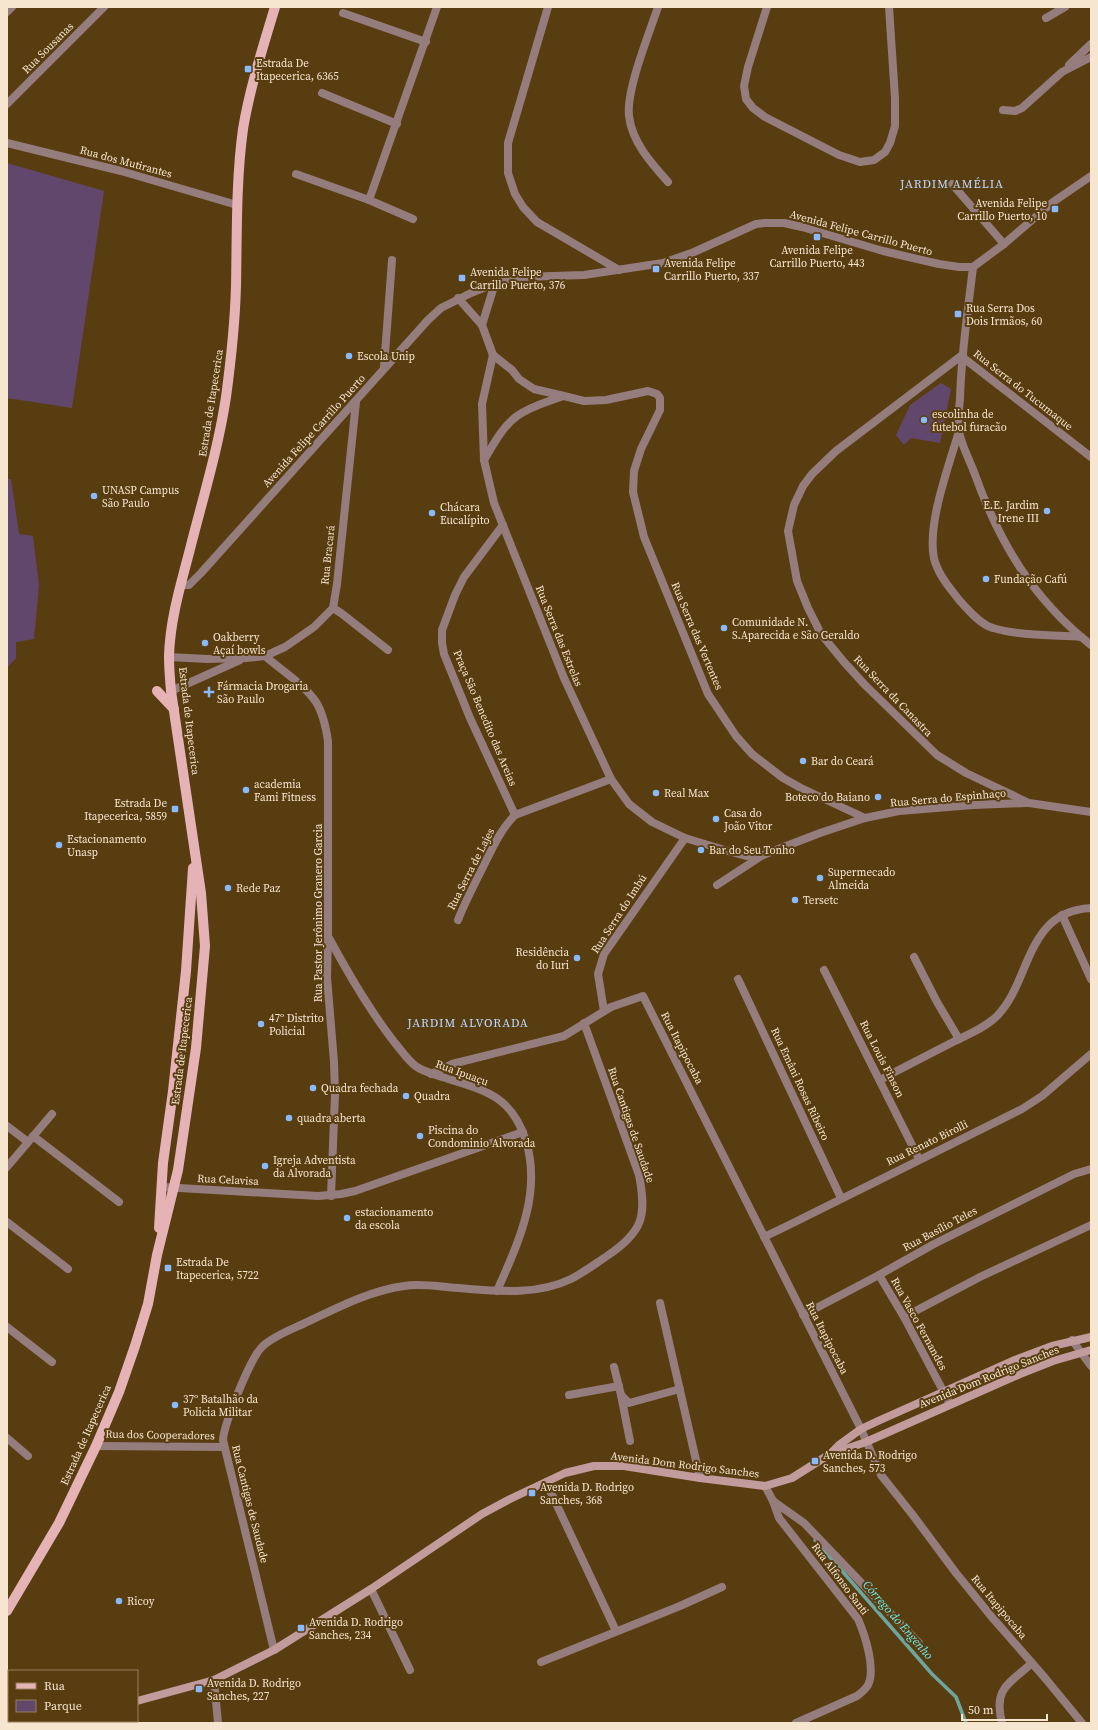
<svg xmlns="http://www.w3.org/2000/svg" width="1098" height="1730" font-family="'Source Serif 4',serif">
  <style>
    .green { fill: #62476d }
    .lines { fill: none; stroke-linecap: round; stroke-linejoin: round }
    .stream { stroke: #6ea59f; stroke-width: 3.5 }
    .minor { stroke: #957c7d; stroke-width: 8 }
    .tertiary { stroke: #957c7d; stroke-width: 8 }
    .secondary { stroke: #c29b9c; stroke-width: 8 }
    .primary { stroke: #e5b3b5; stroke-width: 10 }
    .poi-dot { fill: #89bafc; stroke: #583d11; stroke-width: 1.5 }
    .labels { text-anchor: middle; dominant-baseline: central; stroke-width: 4; stroke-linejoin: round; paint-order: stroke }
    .street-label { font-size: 11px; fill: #f6e5cf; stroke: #583d11 }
    .poi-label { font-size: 11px; fill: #f6e5cf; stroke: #583d11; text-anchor: start }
    .neighbourhood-label { font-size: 12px; letter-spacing: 1px; fill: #bdd9fe; stroke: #583d11 }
    .water-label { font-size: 12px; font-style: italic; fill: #6eeaeb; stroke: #583d11 }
  </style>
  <rect width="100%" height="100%" fill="#583d11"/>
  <g class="green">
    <path d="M7,163l97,28 -32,217 -65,-10z"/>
    <path d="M941,383l10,6 -11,54 -29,-5 -7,7 -8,-10 14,-30z"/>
    <path d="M7,479h4l8,55 14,2 6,49 -5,54 -18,3v16l-9,10z"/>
  </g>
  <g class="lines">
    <path class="stream" d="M815,1540l117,134 24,23 10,26"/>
    <g class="minor">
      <path d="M548,7l-40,136v30l7,21 8,13 14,15 82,48"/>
      <path d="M658,7c-9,27 -32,83 -29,109 3,26 22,47 39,66"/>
      <path d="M767,7l-19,60 -4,19 2,13 7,9 12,9 74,38 21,7 14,-2 11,-8 5,-9 5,-17v-28l-6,-91"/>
      <path d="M7,12l5,-5"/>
      <path d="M343,13l83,29"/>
      <path d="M1046,18l19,-11"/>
      <path d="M1069,65l22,-21"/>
      <path d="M322,93l75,31"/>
      <path d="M7,104l97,-97"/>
      <path d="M1003,110l12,1 7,-3 40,-36 29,-15"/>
      <path d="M296,174l73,26 44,19"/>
      <path d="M952,184l52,60"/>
      <path d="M369,200l68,-193"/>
      <path d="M973,267l31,-23 49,-42 38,-26"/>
      <path d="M458,298l24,27 11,30 -11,49 2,56 10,43 70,175 47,101 18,25 23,18 33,16 43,13 18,5 17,-1"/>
      <path d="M482,325l13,-42"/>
      <path d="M493,355l19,15 7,9 15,10 30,7 20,5 22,-1 42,-9 9,3 3,4v12l-19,39 -7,22 -1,21 11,45 64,157 28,42 16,18 13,10 18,14 18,10 64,30"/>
      <path d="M961,356l-125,95 -24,23 -9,12 -9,19 -6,26 9,50 11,27 13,26 23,28 21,23 72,70 29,18 63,30 62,9"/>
      <path d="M384,367l8,-107"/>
      <path d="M959,431c-10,35 -34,97 -24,131 5,15 16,28 25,39 8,9 21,24 33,27 27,8 59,7 88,9"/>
      <path d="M484,460c9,-15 19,-34 33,-44 14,-10 30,-14 46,-20"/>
      <path d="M503,525l-39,52 -9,18 -13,35v13l2,11 26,64 45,97"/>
      <path d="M333,608l8,5 47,37"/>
      <path d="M265,656c16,14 39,28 51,46 7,11 10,26 12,39v196l-1,40 7,85 1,32 -4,102"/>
      <path d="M169,657l38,2 39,-1 19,-2 20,-9 29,-20 19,-19 4,-24 19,-182"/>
      <path d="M171,691l69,-31"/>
      <path d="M717,885l46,-30 57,-22 45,-15 34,-7 74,-6 53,-2"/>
      <path d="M1062,915l29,64"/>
      <path d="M458,920c7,-18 16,-35 25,-53 9,-18 17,-37 32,-52l96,-36"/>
      <path d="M329,938c20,37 40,72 66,105 7,8 13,18 22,24 8,5 17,7 25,10 19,6 40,11 56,22 14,10 23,26 28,42 16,53 -8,102 -29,150"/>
      <path d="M914,957l23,45 22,37"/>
      <path d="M824,970l95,189"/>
      <path d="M738,979l103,219"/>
      <path d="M604,1011l-6,-37 6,-20 81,-116"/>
      <path d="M431,1074l21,-10 112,-28 47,-29 32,-11 218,433 20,46 31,39 44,59 35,43 54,62 37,45"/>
      <path d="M880,1080c24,-13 48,-25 73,-38 14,-7 32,-14 44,-26 34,-34 28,-105 94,-108"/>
      <path d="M7,1126l21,16"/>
      <path d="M33,1136l86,66"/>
      <path d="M7,1167l45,-53"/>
      <path d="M162,1187l156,9 23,-2 14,-3 168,-59"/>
      <path d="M7,1222l61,47"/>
      <path d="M764,1237l27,-13 231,-115 20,-13 49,-42"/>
      <path d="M879,1275l25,42 46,87"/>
      <path d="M660,1303l40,175"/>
      <path d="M803,1315l76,-40 55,-31 140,-70 17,-5"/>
      <path d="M904,1317l76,-40 111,-52"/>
      <path d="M7,1327l45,35"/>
      <path d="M1072,1340l19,26"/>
      <path d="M614,1367l7,28 8,8 51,-14"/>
      <path d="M569,1395l50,-9"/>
      <path d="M621,1395l9,46"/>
      <path d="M7,1438l21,18"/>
      <path d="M96,1446l128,1"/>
      <path d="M546,1482l70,149"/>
      <path d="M765,1486l8,15 6,17 79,101c7,16 18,50 10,66 -3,5 -7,8 -11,11l-61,27"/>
      <path d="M773,1501l31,22 115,120"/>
      <path d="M371,1589l39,81"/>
      <path d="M274,1650l-51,-210c1,-16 28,-84 40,-94 11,-10 27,-16 40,-22 32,-15 65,-33 101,-38 18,-3 36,1 54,2 38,3 78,8 113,-9 12,-6 24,-15 36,-23 36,-24 40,-40 32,-81l-55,-152"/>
      <path d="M541,1662l139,-56 42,-19"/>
      <path d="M70,1721l2,2"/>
      <path d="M1002,1723c-9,-35 7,-39 30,-60"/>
    </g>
    <g class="tertiary">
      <path d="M7,143l114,28 116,34"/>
      <path d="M961,356l130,101"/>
      <path d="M181,585h8l12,-12 227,-253 13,-12 30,-15 32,-13 19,-3 62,-2 79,-12 31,-11 62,-28 9,-1h19l18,4 81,24 56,13 20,3h14c-5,44 -12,87 -13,132 -1,10 -3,23 -1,33 3,14 10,27 15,40 25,70 58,126 117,173"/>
      <path d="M214,1680l4,43"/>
    </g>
    <g class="secondary">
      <path d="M831,1454l35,-12 154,-68 33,-13 38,-11"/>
      <path d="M137,1701l77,-21 60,-30 97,-61 111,-75 28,-15 55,-26 29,-7h30l76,12 65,8 27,-8 38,-24 9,-9 22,-16 17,-8 137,-61 37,-14 39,-9"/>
      <path d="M55,1723l9,-2"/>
    </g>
    <g class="primary">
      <path d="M157,691l17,18"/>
      <path d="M159,1228l4,-65 10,-72 13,-120 7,-103"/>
      <path d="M7,1611l52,-88 37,-77 23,-54 16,-46 13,-42 9,-49 21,-85 18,-122 9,-102 -4,-53 -30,-202c-1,-11 -2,-23 -2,-35 1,-35 11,-69 20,-103 13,-52 29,-103 37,-156 5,-37 9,-74 10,-111 1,-52 0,-106 7,-157 7,-42 20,-82 32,-122"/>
    </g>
  </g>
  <g class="poi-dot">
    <rect x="244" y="65" width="8" height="8" rx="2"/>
    <rect x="1051" y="205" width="8" height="8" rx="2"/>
    <rect x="813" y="233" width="8" height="8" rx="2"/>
    <rect x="652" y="265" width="8" height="8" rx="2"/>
    <rect x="458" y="274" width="8" height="8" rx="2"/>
    <rect x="954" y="310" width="8" height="8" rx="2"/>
    <circle cx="349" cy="356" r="4"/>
    <circle cx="924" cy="420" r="4"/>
    <circle cx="94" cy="496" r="4"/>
    <circle cx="1047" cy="511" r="4"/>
    <circle cx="432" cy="513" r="4"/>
    <circle cx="986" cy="579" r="4"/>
    <circle cx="724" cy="628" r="4"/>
    <circle cx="205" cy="643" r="4"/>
    <path d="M207 686h4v4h4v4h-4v4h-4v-4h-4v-4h4z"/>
    <circle cx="803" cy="761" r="4"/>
    <circle cx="246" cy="790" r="4"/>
    <circle cx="656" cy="793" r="4"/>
    <circle cx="878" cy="797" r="4"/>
    <rect x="171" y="805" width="8" height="8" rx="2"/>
    <circle cx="716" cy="819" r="4"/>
    <circle cx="59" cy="845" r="4"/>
    <circle cx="701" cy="850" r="4"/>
    <circle cx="820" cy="878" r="4"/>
    <circle cx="228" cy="888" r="4"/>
    <circle cx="795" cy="900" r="4"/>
    <circle cx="577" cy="958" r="4"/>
    <circle cx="261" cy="1024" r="4"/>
    <circle cx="313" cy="1088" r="4"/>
    <circle cx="406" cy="1096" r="4"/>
    <circle cx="289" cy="1118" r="4"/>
    <circle cx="420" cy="1136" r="4"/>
    <circle cx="265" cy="1166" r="4"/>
    <circle cx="347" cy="1218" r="4"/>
    <rect x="164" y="1264" width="8" height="8" rx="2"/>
    <circle cx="175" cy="1405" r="4"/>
    <rect x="811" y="1457" width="8" height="8" rx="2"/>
    <rect x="528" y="1489" width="8" height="8" rx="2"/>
    <circle cx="119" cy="1601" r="4"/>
    <rect x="297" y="1624" width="8" height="8" rx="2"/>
    <rect x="195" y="1685" width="8" height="8" rx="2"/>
  </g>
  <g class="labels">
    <g class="street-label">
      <text transform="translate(48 48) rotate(-45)">Rua Sousanas</text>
      <text transform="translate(126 162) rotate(15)">Rua dos Mutirantes</text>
      <text transform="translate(861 233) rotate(15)">Avenida Felipe Carrillo Puerto</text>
      <text transform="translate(1023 390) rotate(38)">Rua Serra do Tucumaque</text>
      <text transform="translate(211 403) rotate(-81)">Estrada de Itapecerica</text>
      <text transform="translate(314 431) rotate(-48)">Avenida Felipe Carrillo Puerto</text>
      <text transform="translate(328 555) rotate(-84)">Rua Bracará</text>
      <text transform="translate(559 636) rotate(68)">Rua Serra das Estrelas</text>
      <text transform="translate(697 636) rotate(67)">Rua Serra das Vertentes</text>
      <text transform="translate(893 696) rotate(46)">Rua Serra da Canastra</text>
      <text transform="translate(485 718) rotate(67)">Praça São Benedito das Areias</text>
      <text transform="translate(189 721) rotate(83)">Estrada de Itapecerica</text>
      <text transform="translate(948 798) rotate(-5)">Rua Serra do Espinhaço</text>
      <text transform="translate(471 869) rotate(-63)">Rua Serra de Lajes</text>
      <text transform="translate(318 913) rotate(-90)">Rua Pastor Jerônimo Granero Garcia</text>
      <text transform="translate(619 914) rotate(-57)">Rua Serra do Imbú</text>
      <text transform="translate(682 1048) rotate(63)">Rua Itapipocaba</text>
      <text transform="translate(182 1051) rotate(-83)">Estrada de Itapecerica</text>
      <text transform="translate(882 1059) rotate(63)">Rua Louis Finson</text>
      <text transform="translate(462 1073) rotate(20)">Rua Ipuaçu</text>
      <text transform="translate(800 1084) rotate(65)">Rua Emâni Rosas Ribeiro</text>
      <text transform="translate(631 1125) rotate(71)">Rua Cantigas de Saudade</text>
      <text transform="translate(927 1143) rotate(-26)">Rua Renato Birolli</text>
      <text transform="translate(228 1180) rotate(3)">Rua Celavisa</text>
      <text transform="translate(940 1229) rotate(-28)">Rua Basílio Teles</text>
      <text transform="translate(919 1324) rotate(61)">Rua Vasco Fernandes</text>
      <text transform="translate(827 1338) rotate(63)">Rua Itapipocaba</text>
      <text transform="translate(989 1377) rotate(-22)">Avenida Dom Rodrigo Sanches</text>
      <text transform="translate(86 1435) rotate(-66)">Estrada de Itapecerica</text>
      <text transform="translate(160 1435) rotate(1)">Rua dos Cooperadores</text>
      <text transform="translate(685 1465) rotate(7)">Avenida Dom Rodrigo Sanches</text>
      <text transform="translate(250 1504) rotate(76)">Rua Cantigas de Saudade</text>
      <text transform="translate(840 1579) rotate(53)">Rua Alfonso Santi</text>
      <text transform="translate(999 1607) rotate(50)">Rua Itapipocaba</text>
    </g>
    <g class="poi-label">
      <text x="256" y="63">Estrada De<tspan x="256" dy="13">Itapecerica, 6365</tspan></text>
      <text x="1047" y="203" text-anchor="end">Avenida Felipe<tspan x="1047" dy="13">Carrillo Puerto, 10</tspan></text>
      <text x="817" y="250" text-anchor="middle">Avenida Felipe<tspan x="817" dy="13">Carrillo Puerto, 443</tspan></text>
      <text x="664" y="263">Avenida Felipe<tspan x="664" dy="13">Carrillo Puerto, 337</tspan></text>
      <text x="470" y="272">Avenida Felipe<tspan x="470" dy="13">Carrillo Puerto, 376</tspan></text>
      <text x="966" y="308">Rua Serra Dos<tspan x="966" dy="13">Dois Irmãos, 60</tspan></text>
      <text x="357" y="356">Escola Unip</text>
      <text x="932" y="414">escolinha de<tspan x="932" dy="13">futebol furacão</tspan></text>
      <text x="102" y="490">UNASP Campus<tspan x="102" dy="13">São Paulo</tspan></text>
      <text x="1039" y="505" text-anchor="end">E.E. Jardim<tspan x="1039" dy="13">Irene III</tspan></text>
      <text x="440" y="507">Chácara<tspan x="440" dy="13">Eucalípito</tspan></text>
      <text x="994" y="579">Fundação Cafú</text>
      <text x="732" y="622">Comunidade N.<tspan x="732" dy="13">S.Aparecida e São Geraldo</tspan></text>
      <text x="213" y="637">Oakberry<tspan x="213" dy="13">Açaí bowls</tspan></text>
      <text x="217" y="686">Fármacia Drogaria<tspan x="217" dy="13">São Paulo</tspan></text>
      <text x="811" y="761">Bar do Ceará</text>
      <text x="254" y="784">academia<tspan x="254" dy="13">Fami Fitness</tspan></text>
      <text x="664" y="793">Real Max</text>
      <text x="870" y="797" text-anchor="end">Boteco do Baiano</text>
      <text x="167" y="803" text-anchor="end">Estrada De<tspan x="167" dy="13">Itapecerica, 5859</tspan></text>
      <text x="724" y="813">Casa do<tspan x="724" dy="13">João Vitor</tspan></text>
      <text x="67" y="839">Estacionamento<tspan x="67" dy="13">Unasp</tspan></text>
      <text x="709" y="850">Bar do Seu Tonho</text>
      <text x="828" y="872">Supermecado<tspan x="828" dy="13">Almeida</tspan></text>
      <text x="236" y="888">Rede Paz</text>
      <text x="803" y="900">Tersetc</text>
      <text x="569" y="952" text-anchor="end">Residência<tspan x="569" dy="13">do Iuri</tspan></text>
      <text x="269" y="1018">47º Distrito<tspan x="269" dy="13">Policial</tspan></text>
      <text x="321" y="1088">Quadra fechada</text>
      <text x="414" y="1096">Quadra</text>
      <text x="297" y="1118">quadra aberta</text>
      <text x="428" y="1130">Piscina do<tspan x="428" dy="13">Condominio Alvorada</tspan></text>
      <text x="273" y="1160">Igreja Adventista<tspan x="273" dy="13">da Alvorada</tspan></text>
      <text x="355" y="1212">estacionamento<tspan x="355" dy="13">da escola</tspan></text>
      <text x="176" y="1262">Estrada De<tspan x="176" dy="13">Itapecerica, 5722</tspan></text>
      <text x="183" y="1399">37º Batalhão da<tspan x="183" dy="13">Policia Militar</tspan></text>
      <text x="823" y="1455">Avenida D. Rodrigo<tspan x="823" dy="13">Sanches, 573</tspan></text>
      <text x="540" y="1487">Avenida D. Rodrigo<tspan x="540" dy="13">Sanches, 368</tspan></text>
      <text x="127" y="1601">Ricoy</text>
      <text x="309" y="1622">Avenida D. Rodrigo<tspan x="309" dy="13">Sanches, 234</tspan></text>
      <text x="207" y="1683">Avenida D. Rodrigo<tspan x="207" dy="13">Sanches, 227</tspan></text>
    </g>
    <g class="neighbourhood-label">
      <text x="952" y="184">JARDIM AMÉLIA</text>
      <text x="468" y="1023">JARDIM ALVORADA</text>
    </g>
    <g class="water-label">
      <text transform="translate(898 1620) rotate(49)">Córrego do Engenho</text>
    </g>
  </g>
  <rect width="1098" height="1730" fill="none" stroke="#f6e5cf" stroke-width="16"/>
  <rect x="8" y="1670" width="130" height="52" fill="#583d11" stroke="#97805d"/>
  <rect x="16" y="1683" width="20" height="6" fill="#e5b3b5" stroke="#97805d"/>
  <text x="44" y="1690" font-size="12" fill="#f6e5cf">Rua</text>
  <rect x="16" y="1700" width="20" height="12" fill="#62476d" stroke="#97805d"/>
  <text x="44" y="1710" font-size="12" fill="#f6e5cf">Parque</text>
  <path d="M962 1714v6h85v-6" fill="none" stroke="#f6e5cf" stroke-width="2"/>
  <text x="968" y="1714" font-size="12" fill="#f6e5cf" stroke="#583d11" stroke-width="3" paint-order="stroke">50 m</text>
</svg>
